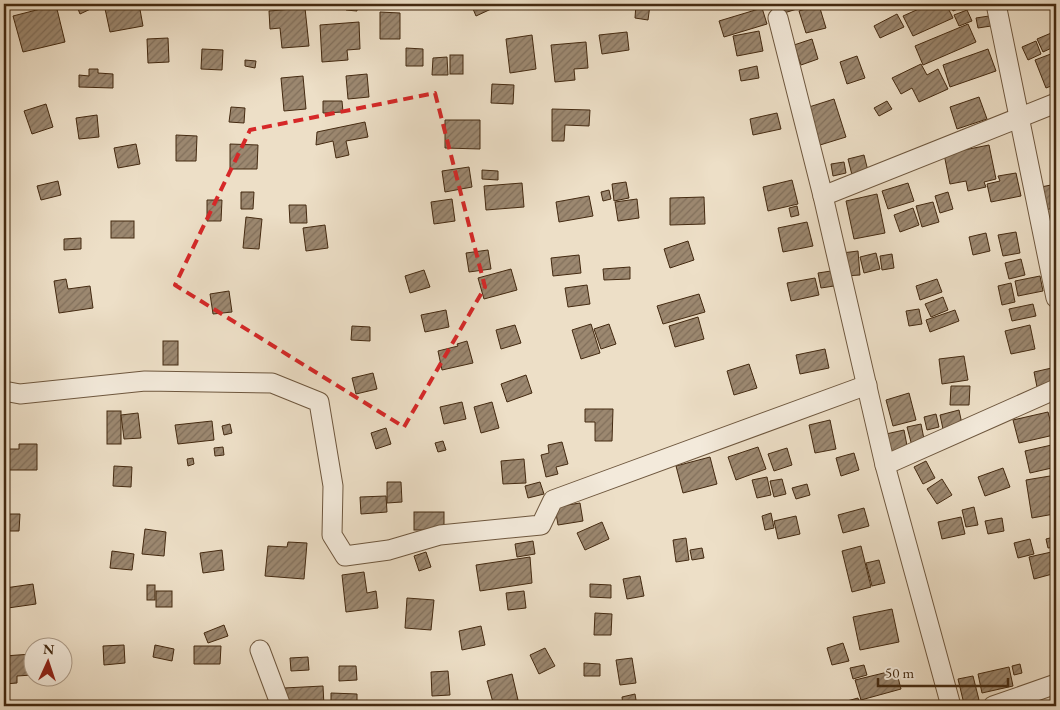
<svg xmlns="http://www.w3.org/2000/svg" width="1060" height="710" font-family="'EB Garamond',serif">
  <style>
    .building { fill: url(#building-hatch); stroke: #442a11 }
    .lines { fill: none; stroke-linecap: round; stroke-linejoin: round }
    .minor-casing { stroke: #6e573e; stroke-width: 21 }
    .minor { stroke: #f3eadb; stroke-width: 19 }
    .marked { fill: none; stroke: #d62828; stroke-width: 4; stroke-dasharray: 10 6; stroke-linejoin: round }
  </style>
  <defs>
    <pattern id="building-hatch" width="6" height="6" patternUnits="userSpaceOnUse" patternTransform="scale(1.25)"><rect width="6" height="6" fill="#9c8870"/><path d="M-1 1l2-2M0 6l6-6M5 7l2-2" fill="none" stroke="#816f5b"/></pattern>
  </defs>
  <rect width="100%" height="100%" fill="#eddfc7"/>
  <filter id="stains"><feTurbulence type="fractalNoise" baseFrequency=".004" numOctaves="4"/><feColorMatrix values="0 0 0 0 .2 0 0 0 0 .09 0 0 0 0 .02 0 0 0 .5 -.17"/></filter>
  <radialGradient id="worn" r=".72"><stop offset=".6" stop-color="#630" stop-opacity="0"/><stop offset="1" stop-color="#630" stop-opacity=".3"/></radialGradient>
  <g class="building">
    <path d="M76,4h23v1l-19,9z"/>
    <path d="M104,4h35l4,22 -33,6z"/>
    <path d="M189,4h19v3l-19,1z"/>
    <path d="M347,4h10v7l-11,-1z"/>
    <path d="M471,4h31l-26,12z"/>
    <path d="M636,4l14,1 -2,15 -13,-2z"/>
    <path d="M781,4h32l-29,9z"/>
    <path d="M930,4h16l7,14 -40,18 -10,-20z"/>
    <path d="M950,4h20l-17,7z"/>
    <path d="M56,5l9,37 -42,10 -10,-36z"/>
    <path d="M819,5l7,23 -20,5 -7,-22z"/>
    <path d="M305,8l4,38 -27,2 -2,-20 -10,1 -1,-18z"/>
    <path d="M762,8l5,16 -43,13 -5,-16z"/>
    <path d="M967,10l5,11 -13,5 -5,-11z"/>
    <path d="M380,12l20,1v26h-20z"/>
    <path d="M897,14l7,13 -24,11 -6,-12z"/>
    <path d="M989,16l2,10 -13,2 -2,-10z"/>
    <path d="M359,22l1,27 -13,1 1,10 -26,2 -2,-37z"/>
    <path d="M968,24l8,18 -53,23 -8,-19z"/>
    <path d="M759,31l4,20 -26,5 -4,-20z"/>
    <path d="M1056,31v15l-13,6 -6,-13z"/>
    <path d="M627,32l2,18 -27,4 -3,-19z"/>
    <path d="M532,35l4,34 -26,4 -4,-34z"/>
    <path d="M168,38l1,24 -21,1 -1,-24z"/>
    <path d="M812,39l6,20 -17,6 -7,-20z"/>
    <path d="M1036,41l5,13 -13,6 -6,-13z"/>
    <path d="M586,42l2,26 -14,1 1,11 -20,2 -4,-37z"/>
    <path d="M406,48l17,1v17h-17z"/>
    <path d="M202,49l21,1 -1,20 -21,-1z"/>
    <path d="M988,49l8,22 -46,16 -7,-22z"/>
    <path d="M1056,52v32l-10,4 -11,-28z"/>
    <rect x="450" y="55" width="13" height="19"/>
    <path d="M857,56l8,22 -18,6 -7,-22z"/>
    <path d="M447,57l1,18h-16l1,-17z"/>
    <path d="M245,60l11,1 -1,7 -10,-2z"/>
    <path d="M921,64l6,11 11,-6 10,20 -29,13 -7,-14 -11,6 -9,-16z"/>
    <path d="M757,66l2,12 -18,3 -2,-11z"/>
    <path d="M89,69h9v4l15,1v14l-34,-1v-12l10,1z"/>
    <path d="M367,74l2,23 -21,2 -2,-23z"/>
    <path d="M303,76l3,33 -22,2 -3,-33z"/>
    <path d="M492,84l22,1 -1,19 -22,-1z"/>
    <path d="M979,97l8,22 -30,10 -7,-22z"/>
    <path d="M834,99l12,38 -26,8 -11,-38z"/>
    <path d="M323,101h19l1,11 -20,1z"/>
    <path d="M887,101l5,8 -13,7 -5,-8z"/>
    <path d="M46,104l7,23 -21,7 -8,-23z"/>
    <path d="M231,107l14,1 -1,15 -15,-1z"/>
    <path d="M552,109l38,1 -1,16 -24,-1 -1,16h-12z"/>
    <path d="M777,113l4,16 -28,6 -3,-16z"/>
    <path d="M97,115l2,22 -20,2 -3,-21z"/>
    <path d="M445,120h35v29l-35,-1z"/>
    <path d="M365,122l3,15 -22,4 3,14 -13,3 -3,-17 -17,4 1,-13z"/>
    <path d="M176,135l21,1 -1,25h-20z"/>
    <path d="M136,144l4,20 -22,4 -4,-20z"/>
    <path d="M230,144l28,1 -1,24h-27z"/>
    <path d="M989,145l7,34 -12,3 2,5 -18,4 -2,-10 -16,3 -6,-30z"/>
    <path d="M864,155l4,16 -16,4 -4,-16z"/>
    <path d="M844,162l2,11 -13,3 -2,-12z"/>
    <path d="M469,167l3,20 -27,5 -3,-21z"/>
    <path d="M482,170l16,1v9l-16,-1z"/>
    <path d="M1016,173l5,23 -30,6 -4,-18 13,-3 -2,-5z"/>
    <path d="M792,180l6,24 -30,7 -5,-24z"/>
    <path d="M58,181l3,14 -20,5 -4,-14z"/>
    <path d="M626,182l3,16 -15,3 -2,-17z"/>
    <path d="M522,183l2,24 -38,3 -2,-24z"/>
    <path d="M908,183l6,18 -26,8 -6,-18z"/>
    <path d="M1056,184v23l-10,3 -5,-23z"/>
    <path d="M609,190l2,9 -8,2 -2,-9z"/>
    <path d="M241,192h13l-1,17h-12z"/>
    <path d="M948,192l5,17 -13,4 -5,-17z"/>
    <path d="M877,194l8,39 -31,6 -8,-38z"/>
    <path d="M589,196l4,20 -34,6 -3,-20z"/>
    <path d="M704,197l1,27 -35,1v-27z"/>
    <path d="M452,199l3,22 -21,3 -3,-22z"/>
    <path d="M637,199l2,19 -21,3 -3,-19z"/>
    <path d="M207,200h15l-1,21h-14z"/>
    <path d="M933,202l6,20 -17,5 -6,-21z"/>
    <path d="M289,205h17l1,18h-17z"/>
    <path d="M797,206l2,9 -8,2 -2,-9z"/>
    <path d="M913,208l6,17 -19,7 -6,-17z"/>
    <path d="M246,217l16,2 -3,30 -16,-1z"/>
    <rect x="111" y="221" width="23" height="17"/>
    <path d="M807,222l6,24 -30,6 -5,-24z"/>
    <path d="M325,225l3,23 -22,3 -3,-23z"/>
    <path d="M1016,232l4,21 -17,3 -5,-21z"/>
    <path d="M986,233l4,18 -17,4 -4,-18z"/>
    <path d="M81,238v11l-17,1v-11z"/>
    <path d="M688,241l6,19 -24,8 -6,-19z"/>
    <path d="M488,250l3,19 -22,3 -3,-19z"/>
    <path d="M858,251l2,24 -16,1 -2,-23z"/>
    <path d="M876,253l4,16 -16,4 -4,-16z"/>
    <path d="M892,254l2,14 -12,2 -2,-14z"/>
    <path d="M579,255l2,18 -28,3 -2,-18z"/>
    <path d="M1021,259l4,16 -16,4 -4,-16z"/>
    <path d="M630,267v12l-26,1 -1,-11z"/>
    <path d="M511,269l6,21 -33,9 -6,-21z"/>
    <path d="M424,270l6,17 -20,6 -5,-17z"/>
    <path d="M831,271l3,15 -13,2 -3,-15z"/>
    <path d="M1040,276l3,15 -25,5 -3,-15z"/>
    <path d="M815,278l4,17 -28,6 -4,-18z"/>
    <path d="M66,279l2,10 22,-3 3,22 -34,5 -5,-32z"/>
    <path d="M937,279l5,13 -22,8 -4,-14z"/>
    <path d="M1011,283l4,19 -13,3 -4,-19z"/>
    <path d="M587,285l3,19 -22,3 -3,-19z"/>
    <path d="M229,291l3,21 -19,2 -3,-20z"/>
    <path d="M699,294l6,18 -42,12 -6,-18z"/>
    <path d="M943,297l5,13 -17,7 -6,-13z"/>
    <path d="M1033,304l3,12 -24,5 -3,-12z"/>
    <path d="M919,309l3,15 -13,2 -3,-15z"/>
    <path d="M446,310l3,17 -24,5 -4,-17z"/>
    <path d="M955,310l4,11 -29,11 -4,-12z"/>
    <path d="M698,317l6,22 -29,8 -6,-21z"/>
    <path d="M591,324l9,29 -19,6 -9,-29z"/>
    <path d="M609,324l7,20 -15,5 -7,-20z"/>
    <path d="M515,325l6,18 -20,6 -5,-19z"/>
    <path d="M1030,325l5,24 -24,5 -6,-23z"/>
    <path d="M352,326l18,1v14l-19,-1z"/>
    <rect x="163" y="341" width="15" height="24"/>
    <path d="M467,341l6,22 -31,7 -4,-19 20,-5 -1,-2z"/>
    <path d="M825,349l4,19 -29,6 -4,-19z"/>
    <path d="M964,356l4,24 -26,4 -3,-25z"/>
    <path d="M749,364l8,24 -23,7 -7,-24z"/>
    <path d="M1056,367v15l-19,5 -3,-15z"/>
    <path d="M373,373l4,16 -21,5 -4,-16z"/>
    <path d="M526,375l6,18 -25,9 -6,-18z"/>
    <path d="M951,386h19l-1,19h-19z"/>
    <path d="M909,393l7,27 -23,6 -7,-26z"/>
    <path d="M462,402l4,17 -22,5 -4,-17z"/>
    <path d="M492,402l7,26 -18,5 -7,-26z"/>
    <path d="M585,409h28l-1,32h-17v-19h-10z"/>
    <path d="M959,410l3,14 -19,5 -3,-14z"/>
    <rect x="107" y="411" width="14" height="33"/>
    <path d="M1048,412l6,23 -35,8 -6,-23z"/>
    <path d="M138,413l3,25 -17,1 -3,-24z"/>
    <path d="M936,414l3,13 -12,3 -3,-13z"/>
    <path d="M830,420l6,29 -21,4 -6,-28z"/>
    <path d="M212,421l2,19 -36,4 -3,-19z"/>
    <path d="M230,424l2,9 -8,2 -2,-9z"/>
    <path d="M921,424l4,20 -13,2 -5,-19z"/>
    <path d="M386,428l5,16 -15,5 -5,-16z"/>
    <path d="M904,430l4,21 -18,3 -4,-20z"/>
    <path d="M443,441l3,9 -8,2 -3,-9z"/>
    <path d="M562,442l6,22 -12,3 2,7 -12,3 -5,-22 8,-2 -1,-8z"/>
    <path d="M19,444h18v26h-31v-21h13z"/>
    <path d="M1056,444v23l-26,6 -5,-22z"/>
    <path d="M223,447l1,8 -9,1 -1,-8z"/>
    <path d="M758,447l8,22 -30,11 -8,-23z"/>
    <path d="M787,448l5,17 -18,6 -6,-17z"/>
    <path d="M854,453l5,17 -18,6 -5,-18z"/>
    <path d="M710,457l7,27 -34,9 -7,-27z"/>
    <path d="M193,458l1,6 -6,2 -1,-7z"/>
    <path d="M524,459l2,24 -23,1 -2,-23z"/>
    <path d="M926,461l9,17 -12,6 -9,-17z"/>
    <path d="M114,466l18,1 -1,20 -18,-1z"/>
    <path d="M1003,468l7,19 -25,9 -7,-19z"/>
    <path d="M1056,475v20l-6,1 4,18 -22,4 -6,-38z"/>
    <path d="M767,477l4,18 -14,3 -5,-18z"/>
    <path d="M782,479l4,15 -12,3 -4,-16z"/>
    <path d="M942,479l10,16 -15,9 -10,-15z"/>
    <path d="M387,482h14l1,20 -15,1z"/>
    <path d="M540,482l4,12 -16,4 -3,-12z"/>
    <path d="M807,484l3,11 -14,4 -4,-11z"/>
    <path d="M386,496l1,16 -26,2 -1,-17z"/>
    <path d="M580,503l3,18 -25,4 -3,-18z"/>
    <path d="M974,507l4,18 -12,2 -4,-17z"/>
    <path d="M864,508l5,18 -26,7 -5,-18z"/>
    <rect x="414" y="512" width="30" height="18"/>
    <path d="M771,513l3,15 -9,2 -3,-14z"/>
    <path d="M4,514h16l-1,17h-15z"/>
    <path d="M796,516l4,18 -22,5 -4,-18z"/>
    <path d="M961,517l4,17 -23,5 -4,-17z"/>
    <path d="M1002,518l2,13 -16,3 -3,-13z"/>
    <path d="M602,522l7,17 -24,11 -8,-17z"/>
    <path d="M145,529l21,3 -2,24 -22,-2z"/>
    <path d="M1054,537l2,10 -8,1 -2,-9z"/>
    <path d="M686,538l3,22 -13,2 -3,-22z"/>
    <path d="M1030,539l4,15 -16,4 -4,-15z"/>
    <path d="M533,541l2,13 -18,3 -2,-13z"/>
    <path d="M288,542l19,1 -3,36 -39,-3 3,-30 19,1z"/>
    <path d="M861,546l10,41 -19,5 -10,-41z"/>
    <path d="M702,548l2,10 -12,2 -2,-10z"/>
    <path d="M222,550l2,20 -21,3 -3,-20z"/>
    <path d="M112,551l22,3 -2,16 -22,-2z"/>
    <path d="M1056,551v22l-22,6 -5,-22z"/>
    <path d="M426,552l5,15 -12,4 -5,-15z"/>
    <path d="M530,557l2,26 -52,8 -4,-26z"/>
    <path d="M879,560l6,23 -13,3 -6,-23z"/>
    <path d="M364,572l3,21 9,-2 2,17 -32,4 -4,-37z"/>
    <path d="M640,576l4,20 -17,3 -4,-20z"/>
    <path d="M33,584l3,20 -28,4 -3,-20z"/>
    <path d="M590,584l21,1v13l-21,-1z"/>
    <rect x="147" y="585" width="8" height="15"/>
    <rect x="156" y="591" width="16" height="16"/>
    <path d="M524,591l2,17 -18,2 -2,-17z"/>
    <path d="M407,598l27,2 -3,30 -26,-2z"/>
    <path d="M892,609l7,33 -39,8 -7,-33z"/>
    <path d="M595,613l17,1 -1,21h-17z"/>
    <path d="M224,625l4,11 -20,7 -4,-10z"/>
    <path d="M481,626l4,19 -23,5 -3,-19z"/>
    <path d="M843,643l6,18 -17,4 -5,-17z"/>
    <path d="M124,645l1,18 -21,2 -1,-19z"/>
    <path d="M155,645l19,4 -2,12 -19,-4z"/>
    <path d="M194,646h27l-1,18h-26z"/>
    <path d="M545,648l10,18 -16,8 -9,-19z"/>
    <path d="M32,654v21l-15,1v7l-13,1v-28z"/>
    <path d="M308,657l1,13 -18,1 -1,-13z"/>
    <path d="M632,658l4,25 -16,2 -4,-25z"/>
    <path d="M584,663l16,1v12h-16z"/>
    <path d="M1020,664l2,9 -8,2 -2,-9z"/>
    <path d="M864,665l3,10 -14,4 -3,-11z"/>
    <path d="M339,666h17l1,14 -18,1z"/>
    <path d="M1009,667l4,19 -31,7 -4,-19z"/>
    <path d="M896,670l5,19 -40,11 -6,-20z"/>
    <path d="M448,671l2,24 -18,1 -1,-24z"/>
    <path d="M512,674l6,26 -24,6 -7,-25z"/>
    <path d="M973,676l6,24 -15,4 -6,-25z"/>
    <path d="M323,686l1,20h-39l-1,-18z"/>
    <path d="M331,693l26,1v8h7v4h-33z"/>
    <path d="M635,694l2,12h-14l-1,-9z"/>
    <path d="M858,698l2,8h-12l-1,-5z"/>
  </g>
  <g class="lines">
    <defs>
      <g id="minor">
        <path d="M996,4l60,294"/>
        <path d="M778,18l45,178 62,269 66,241"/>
        <path d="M823,196l233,-93"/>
        <path d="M4,391l16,3 125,-13 127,2 47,19 14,84 -1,49 13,21 44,-6 51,-15 101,-10 12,-25 314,-115"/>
        <path d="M885,465l171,-76"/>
        <path d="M260,650l21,56"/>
        <path d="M993,706l63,-22"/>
      </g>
    </defs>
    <use href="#minor" class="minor-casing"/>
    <use href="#minor" class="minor"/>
  </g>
  <path class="marked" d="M435,93l50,194 -81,140 -229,-142 75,-155z"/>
  <rect width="1060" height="710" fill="none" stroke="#eddfc7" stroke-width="20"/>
  <rect x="5" y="5" width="1050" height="700" fill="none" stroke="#442a11" stroke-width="2.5"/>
  <rect x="10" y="10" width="1040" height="690" fill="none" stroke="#442a11"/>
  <g transform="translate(48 662) rotate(3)"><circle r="24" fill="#f3eadb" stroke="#ad9d8a"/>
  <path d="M0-4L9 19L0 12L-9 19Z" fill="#8f2418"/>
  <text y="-8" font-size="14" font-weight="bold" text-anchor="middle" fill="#442a11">N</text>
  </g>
  <path d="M878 678v8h130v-8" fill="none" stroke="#442a11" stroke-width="2.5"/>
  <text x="885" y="678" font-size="15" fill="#442a11" stroke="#f3eadb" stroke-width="4" paint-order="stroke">50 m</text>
  <rect width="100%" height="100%" filter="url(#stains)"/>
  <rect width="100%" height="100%" fill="url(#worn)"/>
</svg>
